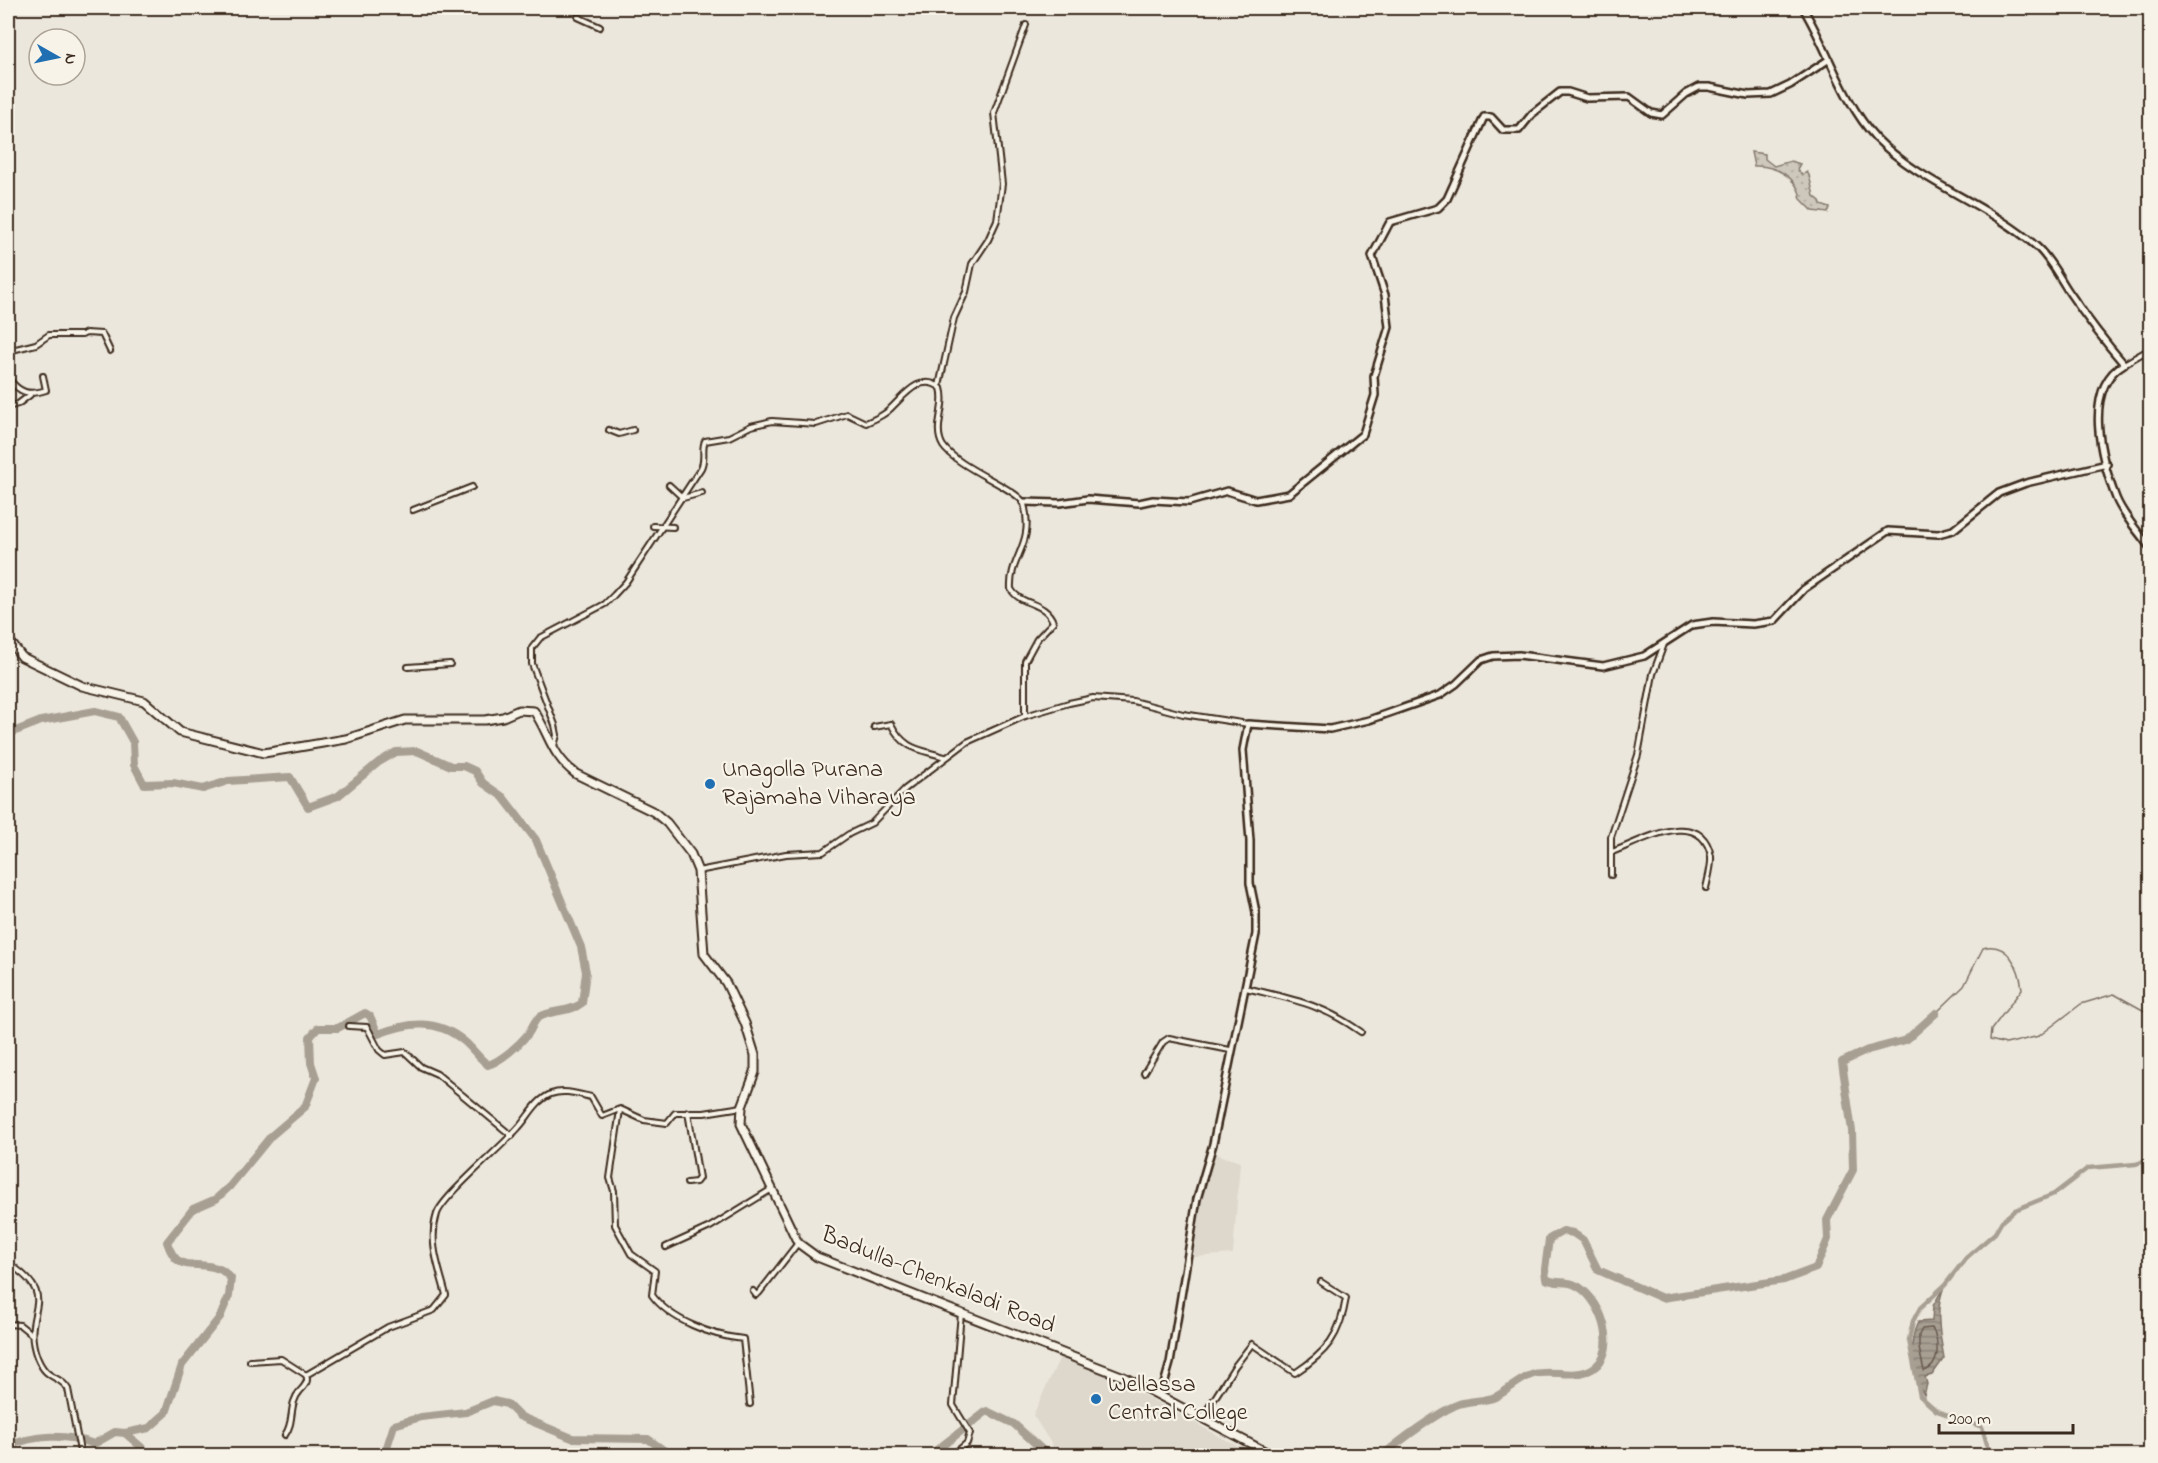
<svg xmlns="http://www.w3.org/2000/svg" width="2158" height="1463" font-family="'Indie Flower',sans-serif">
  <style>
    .built { fill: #ddd7cc }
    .grass { fill: url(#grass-dots); stroke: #84796d; stroke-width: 1.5 }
    .water { fill: url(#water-rules); stroke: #7c7064; stroke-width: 1.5 }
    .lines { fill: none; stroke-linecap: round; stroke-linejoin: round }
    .shore { stroke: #67594d; stroke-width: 1.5 }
    .stream { stroke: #7c7064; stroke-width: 1.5 }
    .canal { stroke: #a89f93; stroke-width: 4.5 }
    .river { stroke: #a89f93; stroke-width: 8 }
    .street-casing { stroke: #3b2a1e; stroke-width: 8 }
    .secondary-casing { stroke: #3b2a1e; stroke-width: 10 }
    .highway-casing { stroke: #3b2a1e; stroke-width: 11 }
    .street { stroke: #f7f3e8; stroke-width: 4 }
    .secondary { stroke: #f7f3e8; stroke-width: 5 }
    .highway { stroke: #f7f3e8; stroke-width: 7 }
    .poi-dot { fill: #1f6fb2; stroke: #f7f3e8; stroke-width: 2 }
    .labels { text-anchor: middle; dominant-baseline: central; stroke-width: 4.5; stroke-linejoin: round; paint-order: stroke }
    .poi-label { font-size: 24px; fill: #3b2a1e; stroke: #f7f3e8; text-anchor: start }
    .street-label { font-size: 24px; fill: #3b2a1e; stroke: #f7f3e8 }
  </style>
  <defs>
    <pattern id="grass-dots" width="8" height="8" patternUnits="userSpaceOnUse" patternTransform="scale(1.5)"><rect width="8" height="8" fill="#cec8bc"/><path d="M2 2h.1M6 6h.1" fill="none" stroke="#b2aca1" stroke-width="1.8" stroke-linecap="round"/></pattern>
    <pattern id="water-rules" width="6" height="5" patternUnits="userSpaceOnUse" patternTransform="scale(1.5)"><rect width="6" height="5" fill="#a89f93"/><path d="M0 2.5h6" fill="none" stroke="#8a8277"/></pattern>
  </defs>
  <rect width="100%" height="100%" fill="#ece7dc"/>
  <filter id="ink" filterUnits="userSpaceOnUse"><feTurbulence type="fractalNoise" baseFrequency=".0167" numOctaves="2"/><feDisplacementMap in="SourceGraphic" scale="12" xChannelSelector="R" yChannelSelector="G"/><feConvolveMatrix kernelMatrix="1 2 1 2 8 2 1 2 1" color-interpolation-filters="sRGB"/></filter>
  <g filter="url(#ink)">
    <g class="built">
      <path d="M1213,1153l27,9 -7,92 -39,3 2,-44z"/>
      <path d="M1061,1355l62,29 131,71 -145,1 -55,-8 -21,-33z"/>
    </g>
    <path class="grass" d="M1751,152l14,2v5l9,7 17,-5 9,3 -3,5 5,6 5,-3 2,3 5,21 6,5 1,4 9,3 -2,5 -15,-2 -12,-12c-3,-22 -26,-34 -47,-33z"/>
    <path class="water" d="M1945,1285c-11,22 -5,50 -1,73l-12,17 -7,2 2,7 -3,11c-13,-18 -16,-53 -6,-73l14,-1 1,-15z"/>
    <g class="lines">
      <path class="shore" d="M1932,1328c7,12 9,38 -8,43l-5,-23v-13l3,-6z"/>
      <path class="stream" d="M1936,1013l28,-27 19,-38c25,-7 37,20 39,41l-31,41 -1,10 16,4 33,-8 42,-32 33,-10 36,20"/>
      <path class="canal" d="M1995,1456l-8,-12 -5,-17 -45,-16 -17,-15 -11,-56 4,-19 7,-13 25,-23 21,-27 29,-25 7,-12 13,-11 39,-16 34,-26 48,-4 14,-5"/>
      <g class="river">
        <path d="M8,734l33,-13 54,-10 24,6 14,25 1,23 10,19 29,-1 30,6 25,-8 62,-4 18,30 30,-11 41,-34 17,-10 21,-1 34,15h13l11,5 8,12 20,14 33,43 45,107 5,25 -4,31c-12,10 -31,6 -44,15 -5,4 -6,11 -10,16 -9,11 -27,27 -40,31 -9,-7 -15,-16 -23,-23 -28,-24 -56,-20 -87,-8l-8,-18 -5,-3 -27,15h-20l-8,9 1,26 5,15 -11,29 -34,29 -41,50 -14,13 -23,10 -26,33c11,34 28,17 52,27 4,1 8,6 12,9l-2,18 -9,21 -38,48 -16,48 -17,15 -24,5 -10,-1 -21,12c-28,-11 -59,-9 -86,2"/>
        <path d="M125,1433l23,20 9,3"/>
        <path d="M387,1456l-1,-6 8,-25 27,-8 45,-5 27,-11 14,3 12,12 53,22 76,1 24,17"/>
        <path d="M929,1456l58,-45 27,13 35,32"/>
        <path d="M1382,1456c16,-14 57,-45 77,-52 11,-4 25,-2 36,-7 13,-6 25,-19 39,-23 19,-5 40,5 58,-5 30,-18 8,-75 -19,-85 -9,-3 -18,0 -27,-5l-1,-10 4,-30 14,-8 10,2 10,7 15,30 64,28 122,-18 32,-12 12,-29 -1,-19 26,-50 -1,-39 -10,-69 26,-12 38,-10 30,-27"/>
      </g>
      <defs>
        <g id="street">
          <path d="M578,17l22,10"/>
          <path d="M8,351l28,-7 13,-9h33l4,-2 16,1 8,17"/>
          <path d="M2124,364l26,-15"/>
          <path d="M8,378c12,15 20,18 38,12l-3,-14"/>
          <path d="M939,386l15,-68 12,-26 6,-28 16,-24 9,-20 5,-36 -8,-71 32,-88"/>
          <path d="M8,407l10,-3 12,-9"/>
          <path d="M609,430l10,4 14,-4"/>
          <path d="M669,485l14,13 19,-5"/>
          <path d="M413,510l59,-23"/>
          <path d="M653,526l20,1"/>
          <path d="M408,667l42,-3"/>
          <path d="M874,727l17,-3c13,26 28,25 54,33"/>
          <path d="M554,746l3,-11 -2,-10 -23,-61v-16l8,-10 65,-34 9,-9 12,-13 75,-114c5,-10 0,-19 4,-27l24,-4 22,-11 21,-5 44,3 31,-10 19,9c7,-3 19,-8 24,-14 14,-13 30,-37 51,-21 6,19 -9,40 2,58 15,22 77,44 81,58 11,41 -15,53 -13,85 9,17 35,12 42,33l-16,17 -12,22v55"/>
          <path d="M1612,852c28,-10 89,-47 99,4 1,9 -3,23 -5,32"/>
          <path d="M698,871l88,-17 37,-2 26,-18 23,-11 33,-34 62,-47 58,-26 44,-13 24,-5 40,3 50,13 65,10"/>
          <path d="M1611,875v-38l27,-82 15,-81 11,-30"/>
          <path d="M1246,988c48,12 74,15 115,44"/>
          <path d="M349,1026l18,1 12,23 6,5 20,-3 16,15 16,7 75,62"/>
          <path d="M1144,1073l19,-31 6,-4 61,12"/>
          <path d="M620,1110l-10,68 4,13 1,34 16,29 24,17 -3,24c18,25 60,41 91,44l7,65"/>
          <path d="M687,1183l9,-1 3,-4 -11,-66"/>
          <path d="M666,1247l44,-20 62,-38"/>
          <path d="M8,1263c56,37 11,46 29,94 10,25 22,17 31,32l13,67"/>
          <path d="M753,1291l3,4 3,-2 39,-50"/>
          <path d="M8,1324l12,1 11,9"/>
          <path d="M250,1361l31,-2 25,16"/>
          <path d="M1202,1418l33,-52 17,-22 43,29c32,-21 45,-37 51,-75l-25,-16"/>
          <path d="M285,1435c10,-13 3,-31 15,-44 5,-5 9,-10 6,-16l82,-48 46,-17 12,-15c-7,-28 -18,-52 -9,-81 5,-17 67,-69 82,-87 10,-11 17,-27 32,-33 13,-5 27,0 40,3l11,19 18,-7 24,11 23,3 8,-10h29l38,-6"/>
          <path d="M951,1456l16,-13 3,-10 -17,-28 8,-92"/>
        </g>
        <g id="secondary">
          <path d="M1803,8c25,41 39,93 73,130 45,46 113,66 161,109 14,13 22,30 32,45 17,25 35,49 55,72 -43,25 -22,98 -8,134 7,18 24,35 34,50"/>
          <path d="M1023,502l37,1 28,-4 51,4 14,-3 36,2 38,-11 29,9 33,-6 74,-60 12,-39 -1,-19 15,-49 -4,-32 -13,-39 18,-34 48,-14 9,-9 37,-82h7l12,13h16l13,-16 28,-22h8l19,6 42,-1 22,16 11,2 24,-21 13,-7h10l39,8 23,-1 19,-9 38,-25"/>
          <path d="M1161,1395l9,-32 27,-164 16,-55 43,-210v-22l-6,-29v-42l-7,-91 5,-26 82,5 39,-9 71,-25 16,-11 25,-24 12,-4 26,-1 84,11 41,-10 48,-31 21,-3 40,2 21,-3 30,-32 84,-58 50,3 15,-4 46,-37 27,-10 81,-19"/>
        </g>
        <path id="highway" d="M8,639l14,18 60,29 62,15 36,31 84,21 82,-14 59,-19h80l18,-3 16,-7 15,1c16,24 17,44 42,63l78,38 13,11 24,31 7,17 6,83 22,29 19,40 10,32v17l-13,35 -1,17 57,119 19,14 307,120 150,79"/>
      </defs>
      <use href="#street" class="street-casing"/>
      <use href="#secondary" class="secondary-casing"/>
      <use href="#highway" class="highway-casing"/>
      <use href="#street" class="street"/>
      <use href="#secondary" class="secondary"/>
      <use href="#highway" class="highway"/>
    </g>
  </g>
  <g class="poi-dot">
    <circle cx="710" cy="784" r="6"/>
    <circle cx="1096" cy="1399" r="6"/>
  </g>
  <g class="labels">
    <g class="poi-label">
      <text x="722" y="770">Unagolla Purana<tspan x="722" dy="28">Rajamaha Viharaya</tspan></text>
      <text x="1108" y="1385">Wellassa<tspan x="1108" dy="28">Central College</tspan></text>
    </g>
    <g class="street-label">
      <text transform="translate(938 1281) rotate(22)">Badulla-Chenkaladi Road</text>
    </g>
  </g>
  <rect width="2158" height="1463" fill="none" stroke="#f7f3e8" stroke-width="30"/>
  <rect x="15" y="15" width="2128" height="1433" fill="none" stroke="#3b2a1e" stroke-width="2" filter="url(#ink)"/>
  <g transform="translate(57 57) rotate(99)"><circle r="28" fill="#f7f3e8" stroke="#aca397" stroke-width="1.5"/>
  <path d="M0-4.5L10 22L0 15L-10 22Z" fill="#1f6fb2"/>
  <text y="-9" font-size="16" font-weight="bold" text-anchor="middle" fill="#3b2a1e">N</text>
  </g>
  <path d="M1939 1424v9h134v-9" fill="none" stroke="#3b2a1e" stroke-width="3"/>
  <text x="1948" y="1424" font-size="18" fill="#3b2a1e" stroke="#f7f3e8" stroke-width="4.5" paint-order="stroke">200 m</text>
</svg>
